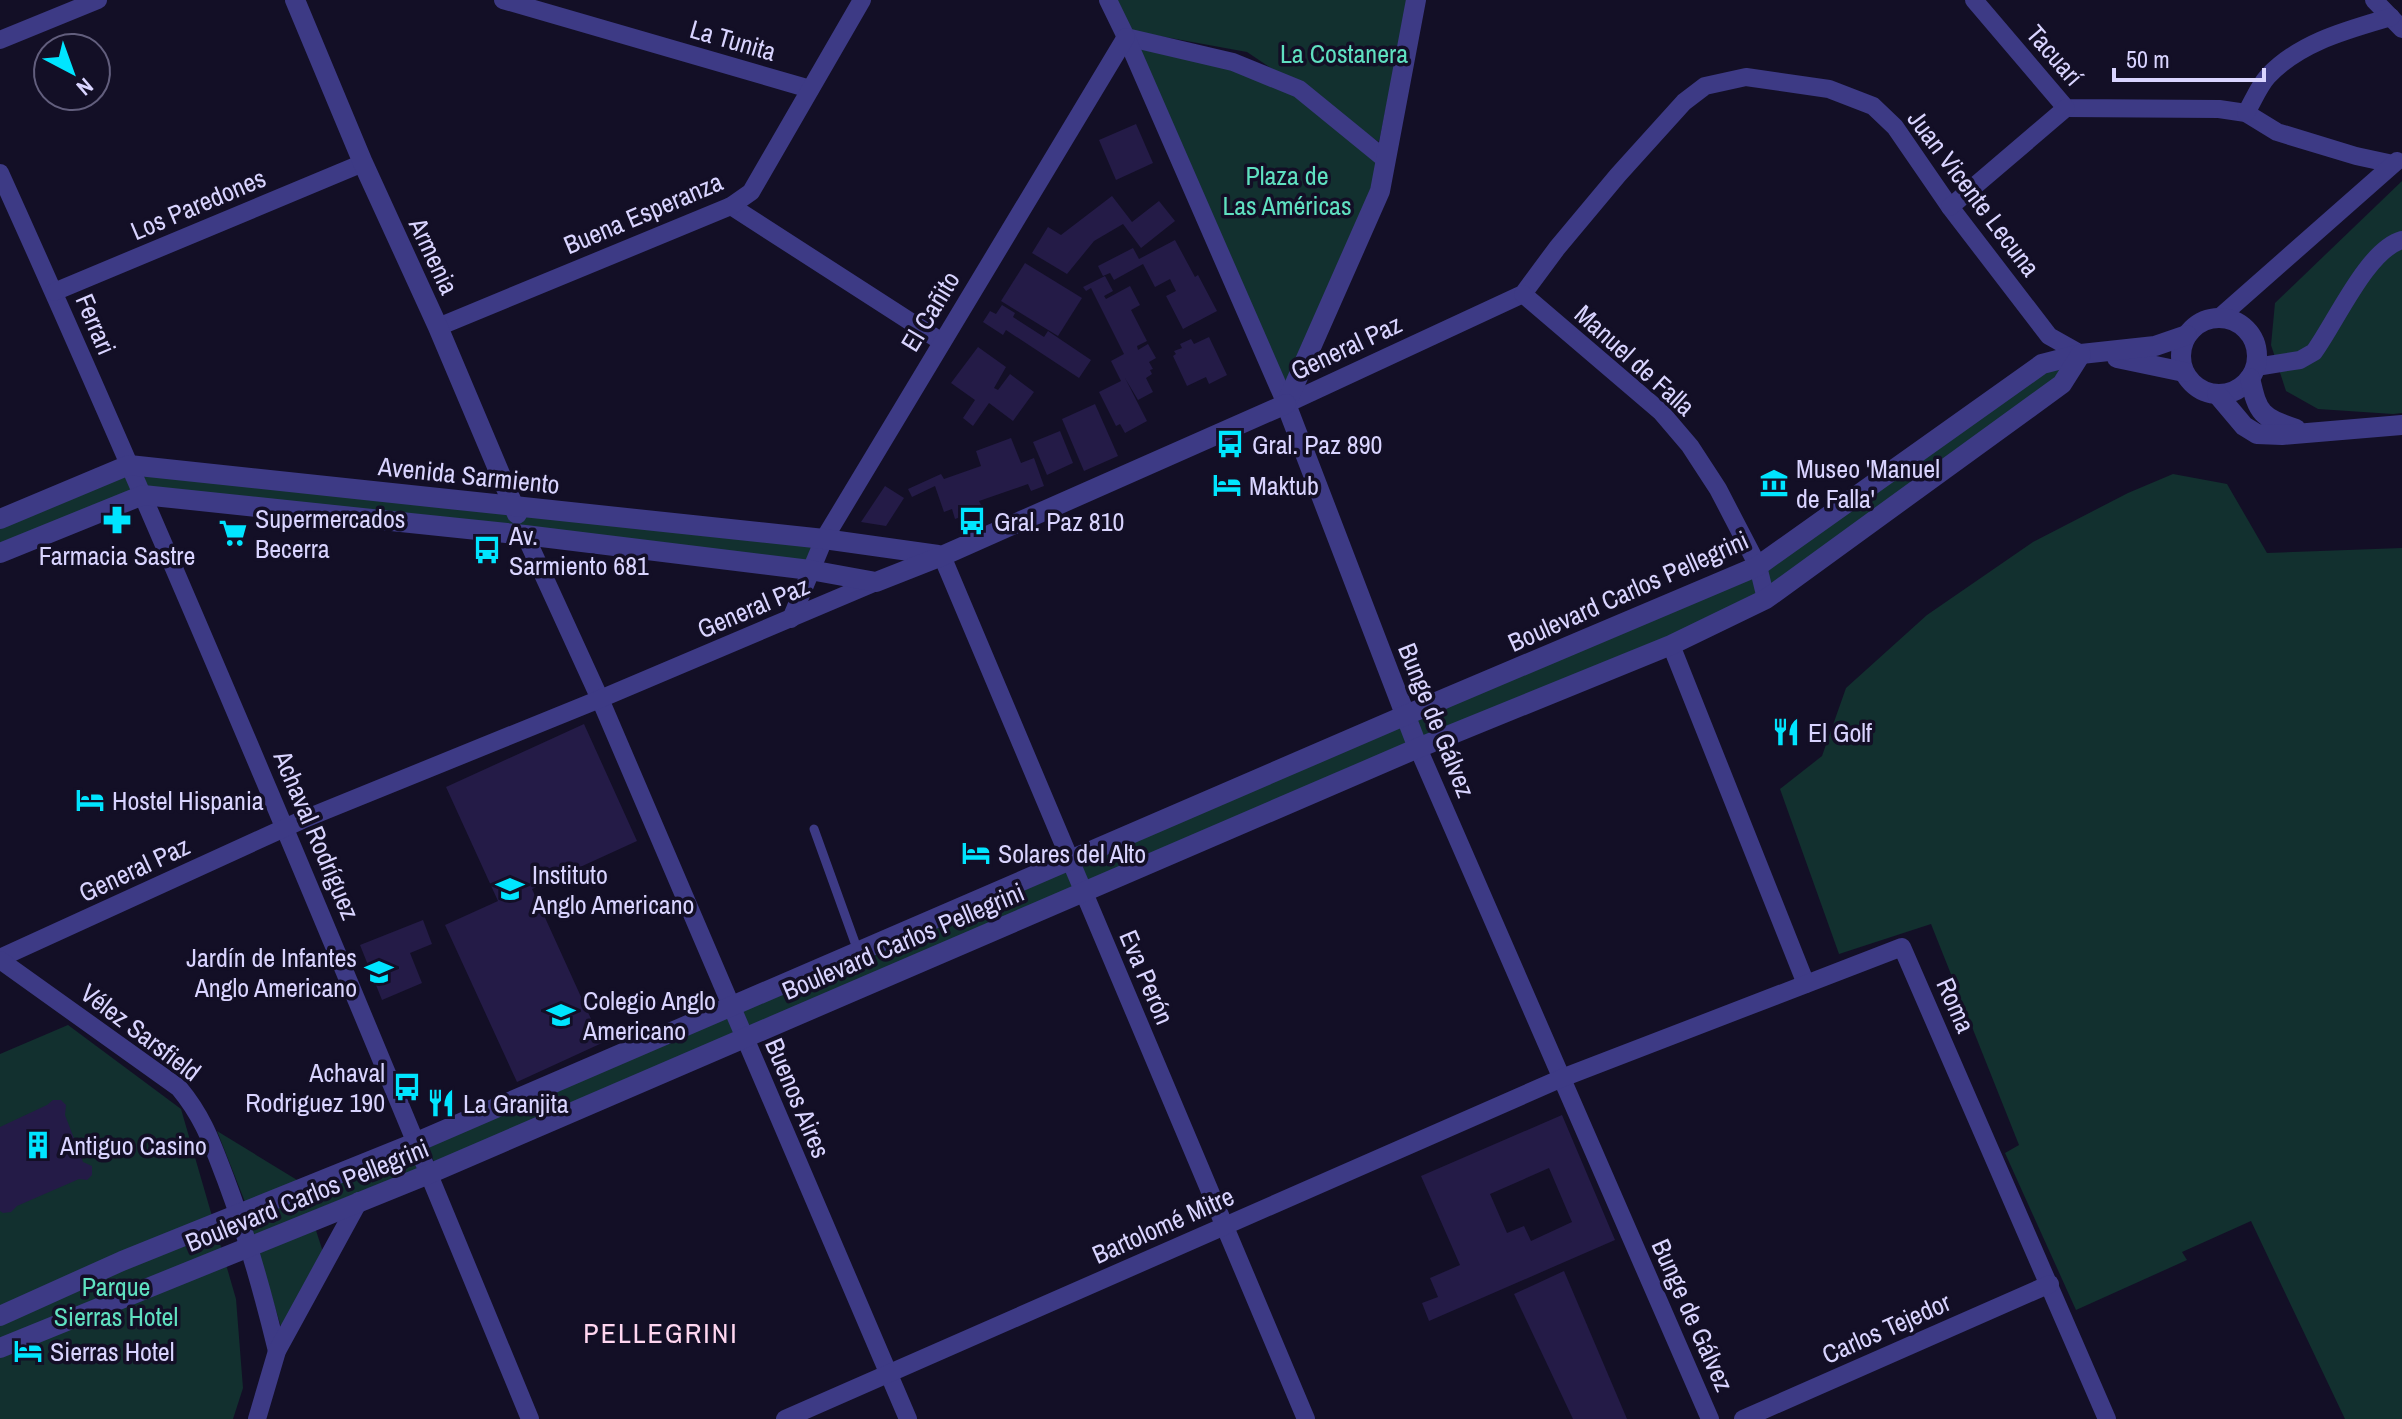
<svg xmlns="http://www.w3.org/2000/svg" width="2402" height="1419" font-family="'Archivo Narrow',sans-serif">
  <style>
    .green { fill: #12302f }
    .building { fill: #241b47; fill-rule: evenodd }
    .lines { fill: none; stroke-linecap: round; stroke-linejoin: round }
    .service { stroke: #3d3a85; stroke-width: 9 }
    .minor { stroke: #3d3a85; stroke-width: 18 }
    .tertiary { stroke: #3d3a85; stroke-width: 20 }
    .labels { text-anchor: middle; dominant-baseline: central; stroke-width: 7; stroke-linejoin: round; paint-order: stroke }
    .street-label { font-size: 26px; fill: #d9d4ff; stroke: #130f26 }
    .park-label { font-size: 26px; fill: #5fe0c0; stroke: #130f26 }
    .poi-label { font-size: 26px; fill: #d9d4ff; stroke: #130f26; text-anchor: start }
    .neighbourhood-label { font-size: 28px; letter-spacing: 2px; fill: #ffd6f0; stroke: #130f26 }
  </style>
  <rect width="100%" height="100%" fill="#130f26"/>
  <g class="green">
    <path d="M1107,0h301l-29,142 -77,-53 84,71 -100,244 -160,-367 173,50 -52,-35 -115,-21z"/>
    <path d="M2402,181v232l-9,1 -75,-5 -32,-18 -15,-46 4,-42z"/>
    <path d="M2081,354l-19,30 -296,215 -1022,438 -13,-32 1027,-439 284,-202z"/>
    <path d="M129,465l695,74 -14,31 -666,-74 -144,57v-34z"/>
    <path d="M2173,474l54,10 40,69 135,-5v871h-57l-94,-198 -69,31 5,8 -111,50 -71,-157 14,-8 -88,-221 -92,30 -59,-165 42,-33 24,-68 81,-73 106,-73 95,-49z"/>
    <path d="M730,1006l11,33 -305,129 -9,-26z"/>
    <path d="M68,1025l113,84 55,190 7,89 -10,31h-233v-365z"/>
    <path d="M217,1131l85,52 -55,24z"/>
    <path d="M409,1148l8,21 -107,43 13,40 -41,78 -35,-114z"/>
  </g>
  <g class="building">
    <path d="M1136,124l17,39 -37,17 -17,-40z"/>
    <path d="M1112,196l20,26 27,-21 16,20 -34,27 -18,-24 -29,17 -27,33 -35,-21 16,-26 13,8z"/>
    <path d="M1175,240l20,37 3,-2 19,36 -34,18 -17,-33 10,-5 -6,-12 -15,8 -12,-23 -29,16 -4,-7 -7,3 -5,-10 35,-18 6,11z"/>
    <path d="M1025,263l57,35 -24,38 -57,-35z"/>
    <path d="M1105,276l8,15 -9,5 2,3 24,-13 10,19 -9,5 16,31 -10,5 1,4 10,-6 8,14 -7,4 4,7 -3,1 2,4 -6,4 7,14 -15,8 -13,-22 22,43 -22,12 -5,-9 -4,2 -17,-34 22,-11 -10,-20 13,-7 -33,-66 -5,3 -3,-4z"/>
    <path d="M1002,305l13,8 -2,4 31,20 4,-6 43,29 -12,18 -73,-48 -3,5 -20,-13 7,-11 6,3z"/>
    <path d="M1209,337l18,38 -18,9 -3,-7 -19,9 -14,-30 3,-2 -2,-3 8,-3 -2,-4 11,-5 3,5z"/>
    <path d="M978,347l28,20 -12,21 4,2 12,-16 24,18 -21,29 -24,-18 -16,23 -10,-8 12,-18 -24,-17z"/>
    <path d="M1095,404l23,52 -34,15 -22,-52z"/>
    <path d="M1060,431l13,32 -26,12 -14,-33z"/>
    <path d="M1011,438l10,25 13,-5 10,28 -13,5 -3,-7 -49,17 2,4 -13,5 1,4 -14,5 -3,-10 -8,3 -9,-26 -23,11 -4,-8 33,-15 3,5 37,-13 -5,-15z"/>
    <path d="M885,486l19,12 -18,28 -25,-4z"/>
    <path d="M584,724l53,117 -105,48 70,154 -85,39 -72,-157 53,-24 -52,-114z"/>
    <path d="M423,920l9,24 -22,9 12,30 -40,17 -22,-55z"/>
    <path d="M53,1100h8l5,5 -1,10 18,47 9,4v9l-5,5 -8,-1 -62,27 -6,6 -8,1 -3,-2v-84l47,-22z"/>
    <path d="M1562,1115l53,125 -186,81 -7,-18 16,-6 -8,-19 30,-13 -39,-89zM1549,1168l23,54 -41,19 -7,-15 -17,7 -17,-39z"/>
    <path d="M1564,1271l63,148h-54l-59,-125z"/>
  </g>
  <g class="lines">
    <path class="service" d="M814,829l44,122"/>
    <g class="minor">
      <path d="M503,0l307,89"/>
      <path d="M1108,0l18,37 107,25 66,27 87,71"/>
      <path d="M1974,0l92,108 153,1 27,4 31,19 79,24 37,8"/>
      <path d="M2374,0l28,29"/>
      <path d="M1126,37l160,367 237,-110 34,-46 61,-73 66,-73 21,-16 41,-9 83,12 44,17 22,21 55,80 99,129 32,18"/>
      <path d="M0,40l98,-40"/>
      <path d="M2246,113c7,-12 13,-27 22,-37 32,-34 79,-46 123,-59"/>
      <path d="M0,173c186,412 358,829 530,1246"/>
      <path d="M731,206l211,136"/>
      <path d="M1950,207l116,-99"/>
      <path d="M54,292l309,-129"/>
      <path d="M1523,294l138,118 29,34 28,43 40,77 8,33"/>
      <path d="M2220,317l177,-156"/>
      <path d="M438,327l293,-121 20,-14 111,-192"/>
      <path d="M2256,367l44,-7 14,-8c22,-30 53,-102 88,-112"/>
      <path d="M525,535l75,164 308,720"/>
      <path d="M942,556l364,863"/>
      <path d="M791,619l33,-80 302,-502"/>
      <path d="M1671,645l135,339"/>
      <path d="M1418,748l292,671"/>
      <path d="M0,958l302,-138 298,-121 276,-117"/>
      <path d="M0,960l179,128c25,30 33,56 47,92 21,56 37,113 51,171"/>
      <path d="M257,1419l20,-68 82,-150"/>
      <path d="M785,1419l777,-341 340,-131 205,472"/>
      <path d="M1743,1419l307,-135"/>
    </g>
    <g class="tertiary">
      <path d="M295,0l68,163 75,164 79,187"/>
      <circle cx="2219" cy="356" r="38"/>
      <path d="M2117,358l67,14"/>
      <path d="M2250,378c8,36 11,39 46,51"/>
      <path d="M2217,394l27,32 13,8 25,1 120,-10"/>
      <path d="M1286,404l94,-213 36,-191"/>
      <path d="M1286,404l132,344"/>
      <path d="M0,519l129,-54 695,74 114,16"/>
      <path d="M0,553l143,-58 382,40 285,35 66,12 66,-26 344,-152"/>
      <path d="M0,1316l122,-55 295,-119 989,-427 352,-149 284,-202 39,-10 74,-8 32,-11"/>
      <path d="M0,1348l429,-174 989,-426 253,-103 95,-46 296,-215 19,-30"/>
    </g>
  </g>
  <defs>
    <symbol id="bus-bare" viewBox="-9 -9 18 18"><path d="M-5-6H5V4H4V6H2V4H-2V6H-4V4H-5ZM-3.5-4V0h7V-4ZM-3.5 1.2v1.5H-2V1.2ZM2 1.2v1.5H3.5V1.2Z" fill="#00e5ff" stroke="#130f26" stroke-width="2.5" paint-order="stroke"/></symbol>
    <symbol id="museum-bare" viewBox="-9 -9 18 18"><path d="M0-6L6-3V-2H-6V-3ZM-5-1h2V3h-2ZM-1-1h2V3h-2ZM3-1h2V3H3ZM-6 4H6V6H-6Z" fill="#00e5ff" stroke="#130f26" stroke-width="2.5" paint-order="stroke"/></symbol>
    <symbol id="hotel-bare" viewBox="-9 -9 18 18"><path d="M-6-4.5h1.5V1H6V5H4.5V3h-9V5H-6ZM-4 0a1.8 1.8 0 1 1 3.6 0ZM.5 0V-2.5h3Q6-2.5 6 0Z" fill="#00e5ff" stroke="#130f26" stroke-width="2.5" paint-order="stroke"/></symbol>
    <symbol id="pharmacy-bare" viewBox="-9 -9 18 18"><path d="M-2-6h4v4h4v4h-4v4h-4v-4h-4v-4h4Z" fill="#00e5ff" stroke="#130f26" stroke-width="2.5" paint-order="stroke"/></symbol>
    <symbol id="supermarket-bare" viewBox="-9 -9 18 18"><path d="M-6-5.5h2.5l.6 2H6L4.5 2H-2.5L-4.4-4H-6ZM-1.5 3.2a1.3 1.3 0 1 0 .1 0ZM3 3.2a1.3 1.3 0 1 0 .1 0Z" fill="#00e5ff" stroke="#130f26" stroke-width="2.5" paint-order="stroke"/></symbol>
    <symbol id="restaurant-bare" viewBox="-9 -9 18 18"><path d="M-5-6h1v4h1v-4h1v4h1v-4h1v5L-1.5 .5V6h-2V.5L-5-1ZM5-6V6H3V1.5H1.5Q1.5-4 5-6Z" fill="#00e5ff" stroke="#130f26" stroke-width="2.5" paint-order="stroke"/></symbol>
    <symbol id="school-bare" viewBox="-9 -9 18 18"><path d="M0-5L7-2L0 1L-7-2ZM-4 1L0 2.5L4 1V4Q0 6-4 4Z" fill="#00e5ff" stroke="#130f26" stroke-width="2.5" paint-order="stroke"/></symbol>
    <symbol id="building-bare" viewBox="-9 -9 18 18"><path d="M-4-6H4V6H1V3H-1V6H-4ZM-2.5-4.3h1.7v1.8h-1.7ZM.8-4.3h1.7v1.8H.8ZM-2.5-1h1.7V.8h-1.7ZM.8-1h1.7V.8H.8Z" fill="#00e5ff" stroke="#130f26" stroke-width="2.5" paint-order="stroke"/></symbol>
  </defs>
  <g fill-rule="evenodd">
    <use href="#bus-bare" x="1210" y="424" width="40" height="40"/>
    <use href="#museum-bare" x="1754" y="463" width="40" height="40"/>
    <use href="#hotel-bare" x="1207" y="465" width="40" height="40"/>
    <use href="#pharmacy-bare" x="97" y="500" width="40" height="40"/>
    <use href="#bus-bare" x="952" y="501" width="40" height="40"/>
    <use href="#supermarket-bare" x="213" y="513" width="40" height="40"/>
    <use href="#bus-bare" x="467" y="530" width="40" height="40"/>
    <use href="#restaurant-bare" x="1766" y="712" width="40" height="40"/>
    <use href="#hotel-bare" x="70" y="780" width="40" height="40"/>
    <use href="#hotel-bare" x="956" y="833" width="40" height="40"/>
    <use href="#school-bare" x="490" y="869" width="40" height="40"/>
    <use href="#school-bare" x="359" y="952" width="40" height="40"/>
    <use href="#school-bare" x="541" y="995" width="40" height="40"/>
    <use href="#bus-bare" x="387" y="1067" width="40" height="40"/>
    <use href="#restaurant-bare" x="421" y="1083" width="40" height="40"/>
    <use href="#building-bare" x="18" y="1125" width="40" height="40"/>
    <use href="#hotel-bare" x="8" y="1331" width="40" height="40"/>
  </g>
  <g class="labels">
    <g class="street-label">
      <text transform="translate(733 40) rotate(16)">La Tunita</text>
      <text transform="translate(2055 55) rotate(49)">Tacuarí</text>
      <text transform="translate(1974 193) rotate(53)">Juan Vicente Lecuna</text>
      <text transform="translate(198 204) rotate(-23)">Los Paredones</text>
      <text transform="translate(643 213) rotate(-23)">Buena Esperanza</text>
      <text transform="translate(434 256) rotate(65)">Armenia</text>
      <text transform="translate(930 311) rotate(-59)">El Cañito</text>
      <text transform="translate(96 324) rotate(67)">Ferrari</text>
      <text transform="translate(1346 347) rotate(-25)">General Paz</text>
      <text transform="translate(1635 360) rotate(42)">Manuel de Falla</text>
      <text transform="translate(469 475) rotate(6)">Avenida Sarmiento</text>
      <text transform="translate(1628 591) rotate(-24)">Boulevard Carlos Pellegrini</text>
      <text transform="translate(753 607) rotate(-23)">General Paz</text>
      <text transform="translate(1437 720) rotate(68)">Bunge de Gálvez</text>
      <text transform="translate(317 835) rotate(67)">Achaval Rodríguez</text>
      <text transform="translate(134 869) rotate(-25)">General Paz</text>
      <text transform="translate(903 941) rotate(-23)">Boulevard Carlos Pellegrini</text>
      <text transform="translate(1147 977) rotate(67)">Eva Perón</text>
      <text transform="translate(1956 1005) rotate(66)">Roma</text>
      <text transform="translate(141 1032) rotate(37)">Vélez Sarsfield</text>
      <text transform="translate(798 1098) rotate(67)">Buenos Aires</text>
      <text transform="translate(307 1195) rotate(-22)">Boulevard Carlos Pellegrini</text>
      <text transform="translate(1163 1225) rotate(-24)">Bartolomé Mitre</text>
      <text transform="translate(1693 1315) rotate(66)">Bunge de Gálvez</text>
      <text transform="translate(1886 1328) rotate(-24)">Carlos Tejedor</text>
    </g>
    <g class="park-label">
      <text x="1344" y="53">La Costanera</text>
      <text x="1287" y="175">Plaza de<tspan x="1287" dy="30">Las Américas</tspan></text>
      <text x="116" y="1286">Parque<tspan x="116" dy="30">Sierras Hotel</tspan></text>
    </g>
    <g class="poi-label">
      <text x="1252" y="444">Gral. Paz 890</text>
      <text x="1796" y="468">Museo 'Manuel<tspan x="1796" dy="30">de Falla'</tspan></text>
      <text x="1249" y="485">Maktub</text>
      <text x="255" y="518">Supermercados<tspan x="255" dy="30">Becerra</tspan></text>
      <text x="994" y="521">Gral. Paz 810</text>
      <text x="509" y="535">Av.<tspan x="509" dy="30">Sarmiento 681</tspan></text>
      <text x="117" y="555" text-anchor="middle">Farmacia Sastre</text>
      <text x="1808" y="732">El Golf</text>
      <text x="112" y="800">Hostel Hispania</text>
      <text x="998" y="853">Solares del Alto</text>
      <text x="532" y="874">Instituto<tspan x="532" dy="30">Anglo Americano</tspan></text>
      <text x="357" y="957" text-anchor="end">Jardín de Infantes<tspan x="357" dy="30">Anglo Americano</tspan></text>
      <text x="583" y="1000">Colegio Anglo<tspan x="583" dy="30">Americano</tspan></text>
      <text x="385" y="1072" text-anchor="end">Achaval<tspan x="385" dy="30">Rodriguez 190</tspan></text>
      <text x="463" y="1103">La Granjita</text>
      <text x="60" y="1145">Antiguo Casino</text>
      <text x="50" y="1351">Sierras Hotel</text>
    </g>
    <g class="neighbourhood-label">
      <text x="661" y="1333">PELLEGRINI</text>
    </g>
  </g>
  <g transform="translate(72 72) rotate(139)"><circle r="38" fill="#130f26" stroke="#625e7d" stroke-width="2"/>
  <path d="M0-6L14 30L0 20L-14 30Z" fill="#00e5ff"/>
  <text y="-12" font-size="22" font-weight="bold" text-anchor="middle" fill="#d9d4ff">N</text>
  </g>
  <path d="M2114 68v12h150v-12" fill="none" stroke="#d9d4ff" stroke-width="4"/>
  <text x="2126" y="68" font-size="24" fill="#d9d4ff" stroke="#130f26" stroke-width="6" paint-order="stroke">50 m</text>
</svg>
